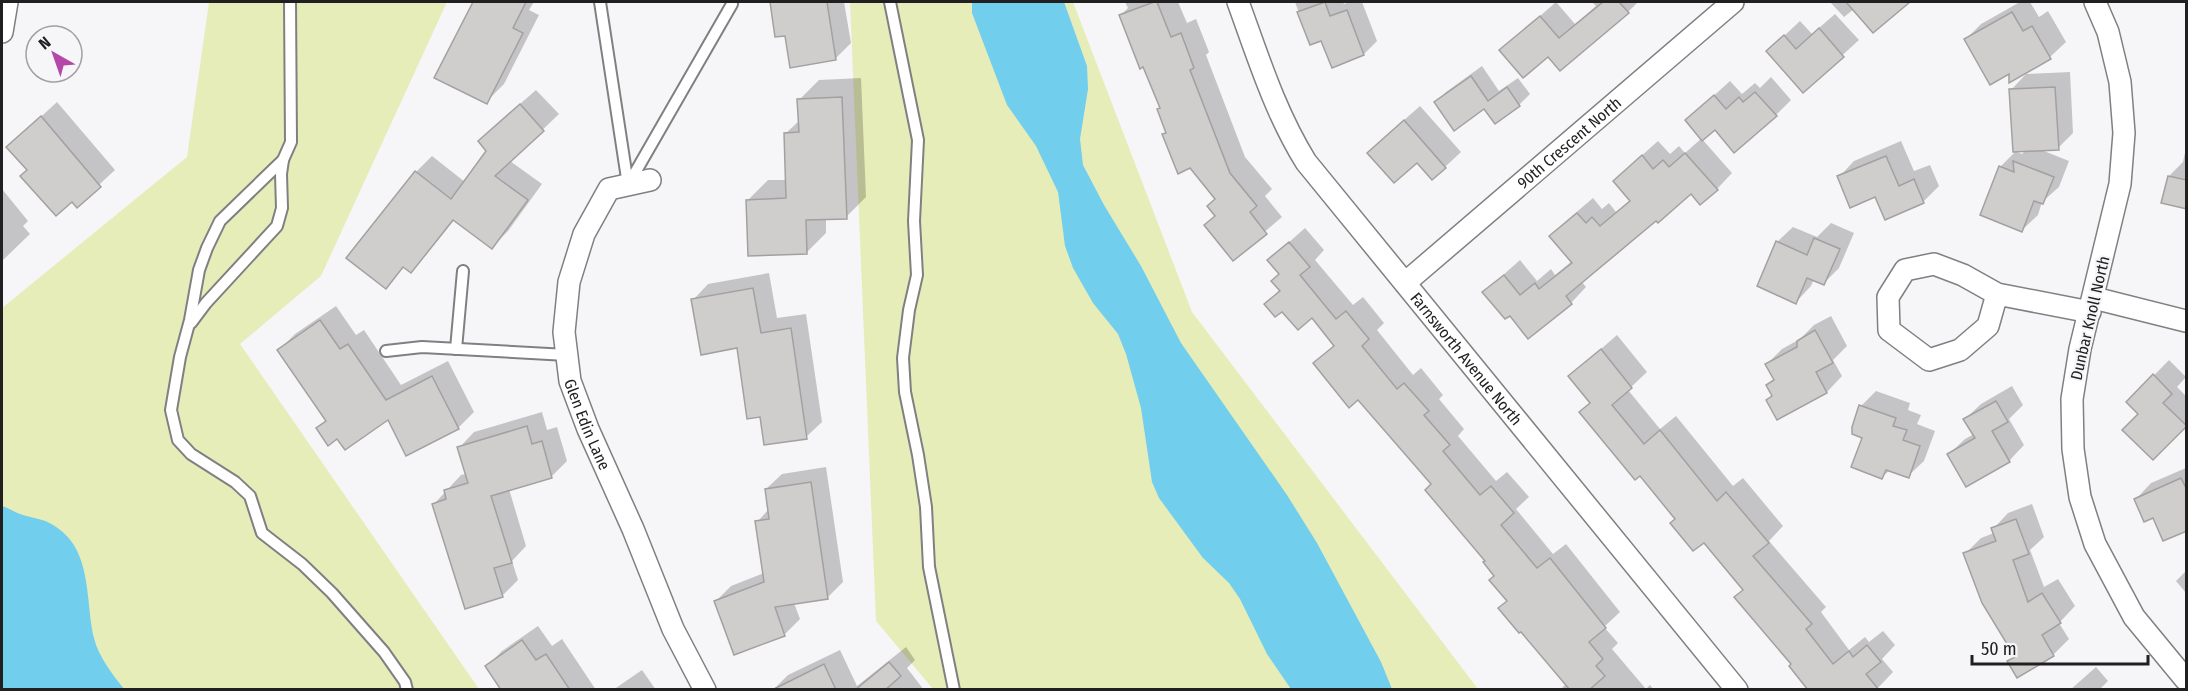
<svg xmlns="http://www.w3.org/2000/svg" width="2188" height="691" font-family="'Fira Sans Condensed',sans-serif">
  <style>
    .green { fill: #e6edb9 }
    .water { fill: #71ceed }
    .shadow { fill: #0003; fill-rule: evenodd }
    .building { fill: #d0cecc; stroke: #a3a19f; stroke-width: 1.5 }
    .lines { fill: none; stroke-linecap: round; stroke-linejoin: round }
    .service-casing { stroke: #808083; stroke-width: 14 }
    .minor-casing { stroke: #808083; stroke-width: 24 }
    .service { stroke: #fff; stroke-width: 10 }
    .minor { stroke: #fff; stroke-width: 21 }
    .labels { text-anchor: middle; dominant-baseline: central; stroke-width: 4.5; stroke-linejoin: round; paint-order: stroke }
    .street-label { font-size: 16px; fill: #202021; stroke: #f6f6f9 }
  </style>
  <rect width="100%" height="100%" fill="#f6f6f9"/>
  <g class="green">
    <path d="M209,2h238l-126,274 -81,68 239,345 -477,1v-382l185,-151z"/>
    <path d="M850,2h223l119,310 286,377h-545l-57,-68z"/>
  </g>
  <g class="water">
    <path d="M972,2h92l23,64 1,23 -8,50 3,26 21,40 37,61 40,77 106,152 30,48 64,119 11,27h-101l-24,-35 -27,-55 -11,-16 -26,-25 -44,-60 -7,-16 -11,-74 -15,-54 -8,-20 -25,-31 -20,-35 -8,-22 -7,-54 -22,-46 -29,-41 -35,-92z"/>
    <path d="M2,506c7,2 13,7 21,9 10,3 21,4 30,10 40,23 32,75 41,113 4,18 19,37 30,51h-122z"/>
  </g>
  <g class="shadow">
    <path d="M475,2h59l-5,8 10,5 -35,69 -18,18 -50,-25z"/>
    <path d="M771,2h73l7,41 -16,16 -49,-25 -9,1z"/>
    <path d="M1125,2h53l9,21 9,-4 13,33 -3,3 39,102 27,32 -7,7 17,21 -49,42 -27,-34 10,-10v-17l-52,-63 3,-4 -8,-22 2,-2 -41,-91 8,-8z"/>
    <path d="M1295,2h48l1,2 6,-2h12l15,39 -13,13 -42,-15 -12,4z"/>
    <path d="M1556,2l19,22 21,-18 -4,-4h46l-10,10 -79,43 -48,-5z"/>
    <path d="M1830,2h76l-32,29 -20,-22 -10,8z"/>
    <path d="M2020,2h10l9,15 9,-6 18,31 -16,15 -40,23v-9l-44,-32 15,-15z"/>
    <path d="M1835,14l24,26 -56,51 -19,-55 16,-15 12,13z"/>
    <path d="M1482,66l17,25 19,-13 12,16 -11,11 -24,17 -11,-15 -48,-5 10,-10z"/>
    <path d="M2070,72l3,61 -15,15 -19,1 30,12 -10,26 -17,15 -4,13 -16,15 -22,-63 14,-14 -3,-63 15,-16zM2026,150l-4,4 -8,-3z"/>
    <path d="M1771,77l20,23 -15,15 -61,13 -13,11 30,34 -15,16 -26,3 -109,90 4,5 -15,16 -42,34 -19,-23 -26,-22 36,-32 17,21 14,-12 4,6 17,-14 -21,-25 15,-15 27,-23 9,11 7,-6 7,9 15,-13 -1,-33 28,-25 12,13 9,-8 6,7 17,-15 -15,-18 43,-39 12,13 13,-11 5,5z"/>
    <path d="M861,78l5,119 -20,20 -20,1v15l-20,20 -58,-53 20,-20h19l-2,-46 15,-14 -1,-20 20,-20z"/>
    <path d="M536,90l23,24 -49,47 32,23 -34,47 -16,16 -37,-28 -29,36 -15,16 -6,-5 -19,21 -38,-30 68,-85 16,-16 33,26 23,-31 7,-25z"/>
    <path d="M57,102l58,68 -38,35 -49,-36 -20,-22z"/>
    <path d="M1420,106l41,46 -16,15 -28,-6 -32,-24z"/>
    <path d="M1901,141l13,30 16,-6 9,21 -16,16 -47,-7 -37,-18 15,-16z"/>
    <path d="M2186,148v60l-17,-32 14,-14z"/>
    <path d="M2,189l26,32 -5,5 7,8 -28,27z"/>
    <path d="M1831,223l23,10 -15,35 -15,15 -10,-4 -3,7 -15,16 -19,-60 16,-15 24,10z"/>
    <path d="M1305,228l19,22 -9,10 38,45 10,-8 21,26 -7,7 36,45 8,-7 22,27 -4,4 25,30 -6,7 38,45 11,-9 22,25 -13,12 37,45 13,-10 54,68 -16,15 14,16 -6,6 34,40 4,-4 4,5h-94l7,-7 -67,-75 8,-8 -12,-25 -63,-91 -74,-86 -44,-35 20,-19 -23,-28 -46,-12 14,-15 1,-15 -12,-14z"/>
    <path d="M769,273l8,45 29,-4 16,108 -16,15 -68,-91 -45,-46 15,-16z"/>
    <path d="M336,306l20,29 8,-5 37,55 47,-24 26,51 -16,16 -70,-10 -50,19 -20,-9 9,-9 -48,-69 16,-16z"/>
    <path d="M1831,316l16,30 -14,14 9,16 -15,16 -49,26 -10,-18 5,-6 -5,-9 6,-6 -7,-15 15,-15 18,-10 14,-14z"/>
    <path d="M1617,335l30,37 -19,18 32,39 16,-13 57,70 10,-8 40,48 -14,15 57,66 -5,5 28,38 16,-13 4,5 14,-11 12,14 -13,14 11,13 -17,18 -83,-26 -48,-75 -41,-49 -28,-22 -106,-142z"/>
    <path d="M2169,360l17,17 -9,10 9,9v28l-33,34 -13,-44 -12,-12z"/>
    <path d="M2012,386l11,19 -14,14 15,26 -15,16 -60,-7 16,-15 9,-5 -9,-15 16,-15z"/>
    <path d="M1876,391l34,12 -2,7 13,5 -4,9 18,7 -11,30 -16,15 -18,-6 -8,7 -18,-40 -3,-31z"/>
    <path d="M542,412l5,18 10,-3 10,34 -16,16 -42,12 17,57 -14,15 6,19 -16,16 -68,-92 27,-29 5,-1 -7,-26 15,-16z"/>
    <path d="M826,467l17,115 -16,16 -33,5 6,16 -15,15 -50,19 -19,-52 15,-15 33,-13 -7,-51 12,-13 -3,-20 16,-15z"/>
    <path d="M2186,468v61l-32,-13 -18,-17 15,-16z"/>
    <path d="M2032,504l12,33 -14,13 14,37 14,-8 17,27 -16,17 10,16 -16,16 -35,21 -9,-14 7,-7 -51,-101 16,-16 13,-5 -1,-4 15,-16z"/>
    <path d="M2186,571v22l-10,-12z"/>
    <path d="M538,626l14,20 10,-7 34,51h-93l-16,-24 15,-15z"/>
    <path d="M906,647l9,13 -8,8 17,22h-151l15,-15 52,-25 17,36z"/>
    <path d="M2096,667l12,14 -7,7 1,2h-32z"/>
    <path d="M642,670l14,20h-43z"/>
  </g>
  <g class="building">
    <path d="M473,2h53l-13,26 10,5 -36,71 -53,-26z"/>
    <path d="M770,2h57l9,58 -46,8 -5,-32 -10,1z"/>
    <path d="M1154,2h3l14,35 10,-4 13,35 -4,2 40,103 27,33 -7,6 17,22 -34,27 -29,-36 11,-9 -8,-10 8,-7 -25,-31 -12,6 -16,-40 4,-1 -9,-24 3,-1 -17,-41 -3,2 -21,-54z"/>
    <path d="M1325,2l5,14 17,-6 17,45 -32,13 -11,-27 -11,4 -13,-33z"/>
    <path d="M1603,2h16l10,11 -69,58 -12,-14 -25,21 -24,-28 41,-34 19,22z"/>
    <path d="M1846,2h64l-37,31z"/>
    <path d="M2012,12l11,19 9,-5 19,33 -42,24v-9l-19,11 -26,-46z"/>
    <path d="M1819,28l25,29 -41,36 -37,-42 18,-16 12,14z"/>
    <path d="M1471,76l17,25 19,-14 13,19 -25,18 -11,-15 -30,22 -20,-29z"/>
    <path d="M2055,87l4,63 -46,2 -4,-63z"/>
    <path d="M1755,92l22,24 -43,37 -19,-23 -13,11 -17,-21 29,-25 12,14 13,-12 4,5z"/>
    <path d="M842,97l5,122 -41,1 1,34 -59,2 -2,-56 40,-2 -2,-65 15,-1 -2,-33z"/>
    <path d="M520,104l24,27 -49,45 33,24 -36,49 -39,-29 -42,53 -8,-6 -17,22 -40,-31 69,-87 36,28 35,-48 -8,-10z"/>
    <path d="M41,116l60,71 -24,21 -5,-6 -16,14 -36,-40 7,-6 -21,-23z"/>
    <path d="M1404,120l42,48 -14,12 -15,-17 -23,20 -27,-30z"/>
    <path d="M1685,153l33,37 -18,15 -9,-11 -33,29 -2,-2 -90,75 6,8 -44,35 -18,-23 -5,3 -23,-27 22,-17 16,20 15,-12 4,6 33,-26 -23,-27 28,-23 9,10 6,-6 8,9 30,-25 -17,-20 29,-26 11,14 10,-9 6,7z"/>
    <path d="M1886,156l13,30 15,-7 10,24 -39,17 -10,-23 -25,11 -13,-32z"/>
    <path d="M2013,161l41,16 -11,27 -9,-3 -12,31 -42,-17 19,-49 15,6z"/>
    <path d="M2168,176l19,4v29l-26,-6z"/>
    <path d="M1814,238l26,11 -16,36 -17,-7 -11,26 -39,-18 19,-45 31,14z"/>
    <path d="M1289,242l21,25 -10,8 36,44 10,-8 23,28 -7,7 35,43 7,-6 25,28 -5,4 26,30 -7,6 37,44 11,-9 23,27 -13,12 36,43 13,-10 56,70 -17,14 14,17 -7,7 9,10 -16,14h-19l-49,-58 -2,1 -21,-25 9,-7 -18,-21 5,-4 -11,-14 2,-1 -60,-71 6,-6 -73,-84 -9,8 -36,-45 21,-17 -22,-28 -14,12 -16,-18 -7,5 -11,-13 16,-13 -9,-10 8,-7 -12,-14z"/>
    <path d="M753,288l8,45 30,-5 16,111 -43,6 -4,-28 -13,2 -10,-71 -36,7 -10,-56z"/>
    <path d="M320,320l20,29 8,-5 38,56 46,-24 27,53 -53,27 -18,-36 -43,30 -8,-11 -9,7 -12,-18 10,-7 -49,-71z"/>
    <path d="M1815,330l18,33 -17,9 11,21 -50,27 -11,-20 6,-4 -6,-11 8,-5 -9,-16 32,-17v-6z"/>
    <path d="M1601,349l31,39 -20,17 32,39 16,-14 57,71 9,-9 43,51 -16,13 59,68 -6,5 27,35 16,-13 4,6 14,-12 14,17 -15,12 13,16h-71l-19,-24 2,-2 -57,-67 9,-7 -39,-47 -11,8 -23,-28 5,-4 -35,-43 -5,4 -56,-68 11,-9 -22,-27z"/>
    <path d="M2153,374l19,20 -9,9 24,23 -34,34 -31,-30 16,-16 -12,-12z"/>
    <path d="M1996,401l12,21 -16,9 18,31 -44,25 -19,-33 28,-16 -12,-19z"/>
    <path d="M1859,405l37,13 -3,8 14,4 -4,10 17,6 -11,32 -23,-8 -4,9 -31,-12 11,-29 -10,-4v-7z"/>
    <path d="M527,426l5,18 10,-3 10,37 -61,18 21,67 -18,5 9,29 -38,12 -33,-105 14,-5 -2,-9 24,-7 -11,-36z"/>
    <path d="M2181,478l6,12v41l-24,10 -10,-23 -9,4 -10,-23z"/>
    <path d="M811,482l17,117 -53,8 10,29 -51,19 -20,-54 50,-19 -9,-61 14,-2 -4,-30z"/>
    <path d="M2016,519l13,35 -16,6 15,42 14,-9 19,30 -19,12 12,21 -37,22 -10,-17 8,-4 -33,-54 -19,-50 33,-12 -5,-13z"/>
    <path d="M522,640l14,20 10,-6 24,36h-69l-16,-24z"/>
    <path d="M889,662l12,14 -16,14h-30z"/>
    <path d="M824,664l12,26h-64z"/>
  </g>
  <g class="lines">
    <defs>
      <g id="service">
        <path d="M290,2l1,140 -8,18 -63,61 -13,27 -8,22 -9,50 -10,37 -9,53 7,30 13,14 44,28 15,14 12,37 40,31 30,29 52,59 21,30 2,8"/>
        <path d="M600,2l28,183"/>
        <path d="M890,2l28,138 -4,81 3,54 -8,35 -6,48 2,34 13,63 8,52 3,60 25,123"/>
        <path d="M628,185l104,-181"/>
        <path d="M191,323l15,-20 71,-77 5,-18 -1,-34 2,-14"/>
        <path d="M456,349l7,-78"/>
        <path d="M386,351l36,-4 145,8"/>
      </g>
      <g id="minor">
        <path id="s1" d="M1238,2c20,55 37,110 68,160l431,528"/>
        <path d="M2095,2l13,30 12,50 4,51 -4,51 -40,165 -8,50 1,50 7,48 15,47 39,73 52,63"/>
        <path d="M2,32l5,-30"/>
        <path id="s2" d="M650,180l-41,9 -25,45 -15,48 -5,50 6,49 18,48 45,100 40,100 32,61"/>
        <path id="s3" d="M1405,283l328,-281"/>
        <path d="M1997,294l-9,32 -28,24 -31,10 -40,-30 -1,-33 17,-27 29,-6 29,11 34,19 93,18"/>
        <path d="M2094,298l92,23"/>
      </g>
    </defs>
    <use href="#service" class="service-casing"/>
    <use href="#minor" class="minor-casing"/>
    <use href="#service" class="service"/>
    <use href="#minor" class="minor"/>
  </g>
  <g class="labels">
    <g class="street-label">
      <text stroke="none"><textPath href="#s3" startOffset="216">90th Crescent North</textPath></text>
      <text transform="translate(2090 318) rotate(-77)">Dunbar Knoll North</text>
      <text stroke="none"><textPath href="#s1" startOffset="428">Farnsworth Avenue North</textPath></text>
      <text stroke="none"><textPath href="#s2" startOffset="290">Glen Edin Lane</textPath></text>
    </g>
  </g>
  <rect width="2188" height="691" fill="none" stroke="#202021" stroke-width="6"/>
  <g transform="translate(54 54) rotate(320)"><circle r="28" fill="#f6f6f9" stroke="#a0a0a3" stroke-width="1.5"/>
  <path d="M0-4.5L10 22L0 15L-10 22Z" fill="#b447a7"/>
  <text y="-9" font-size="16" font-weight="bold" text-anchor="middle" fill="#202021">N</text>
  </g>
  <path d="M1972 655v9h176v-9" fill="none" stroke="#202021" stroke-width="3"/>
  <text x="1981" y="655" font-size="18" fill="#202021" stroke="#f6f6f9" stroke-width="4.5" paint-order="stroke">50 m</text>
</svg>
